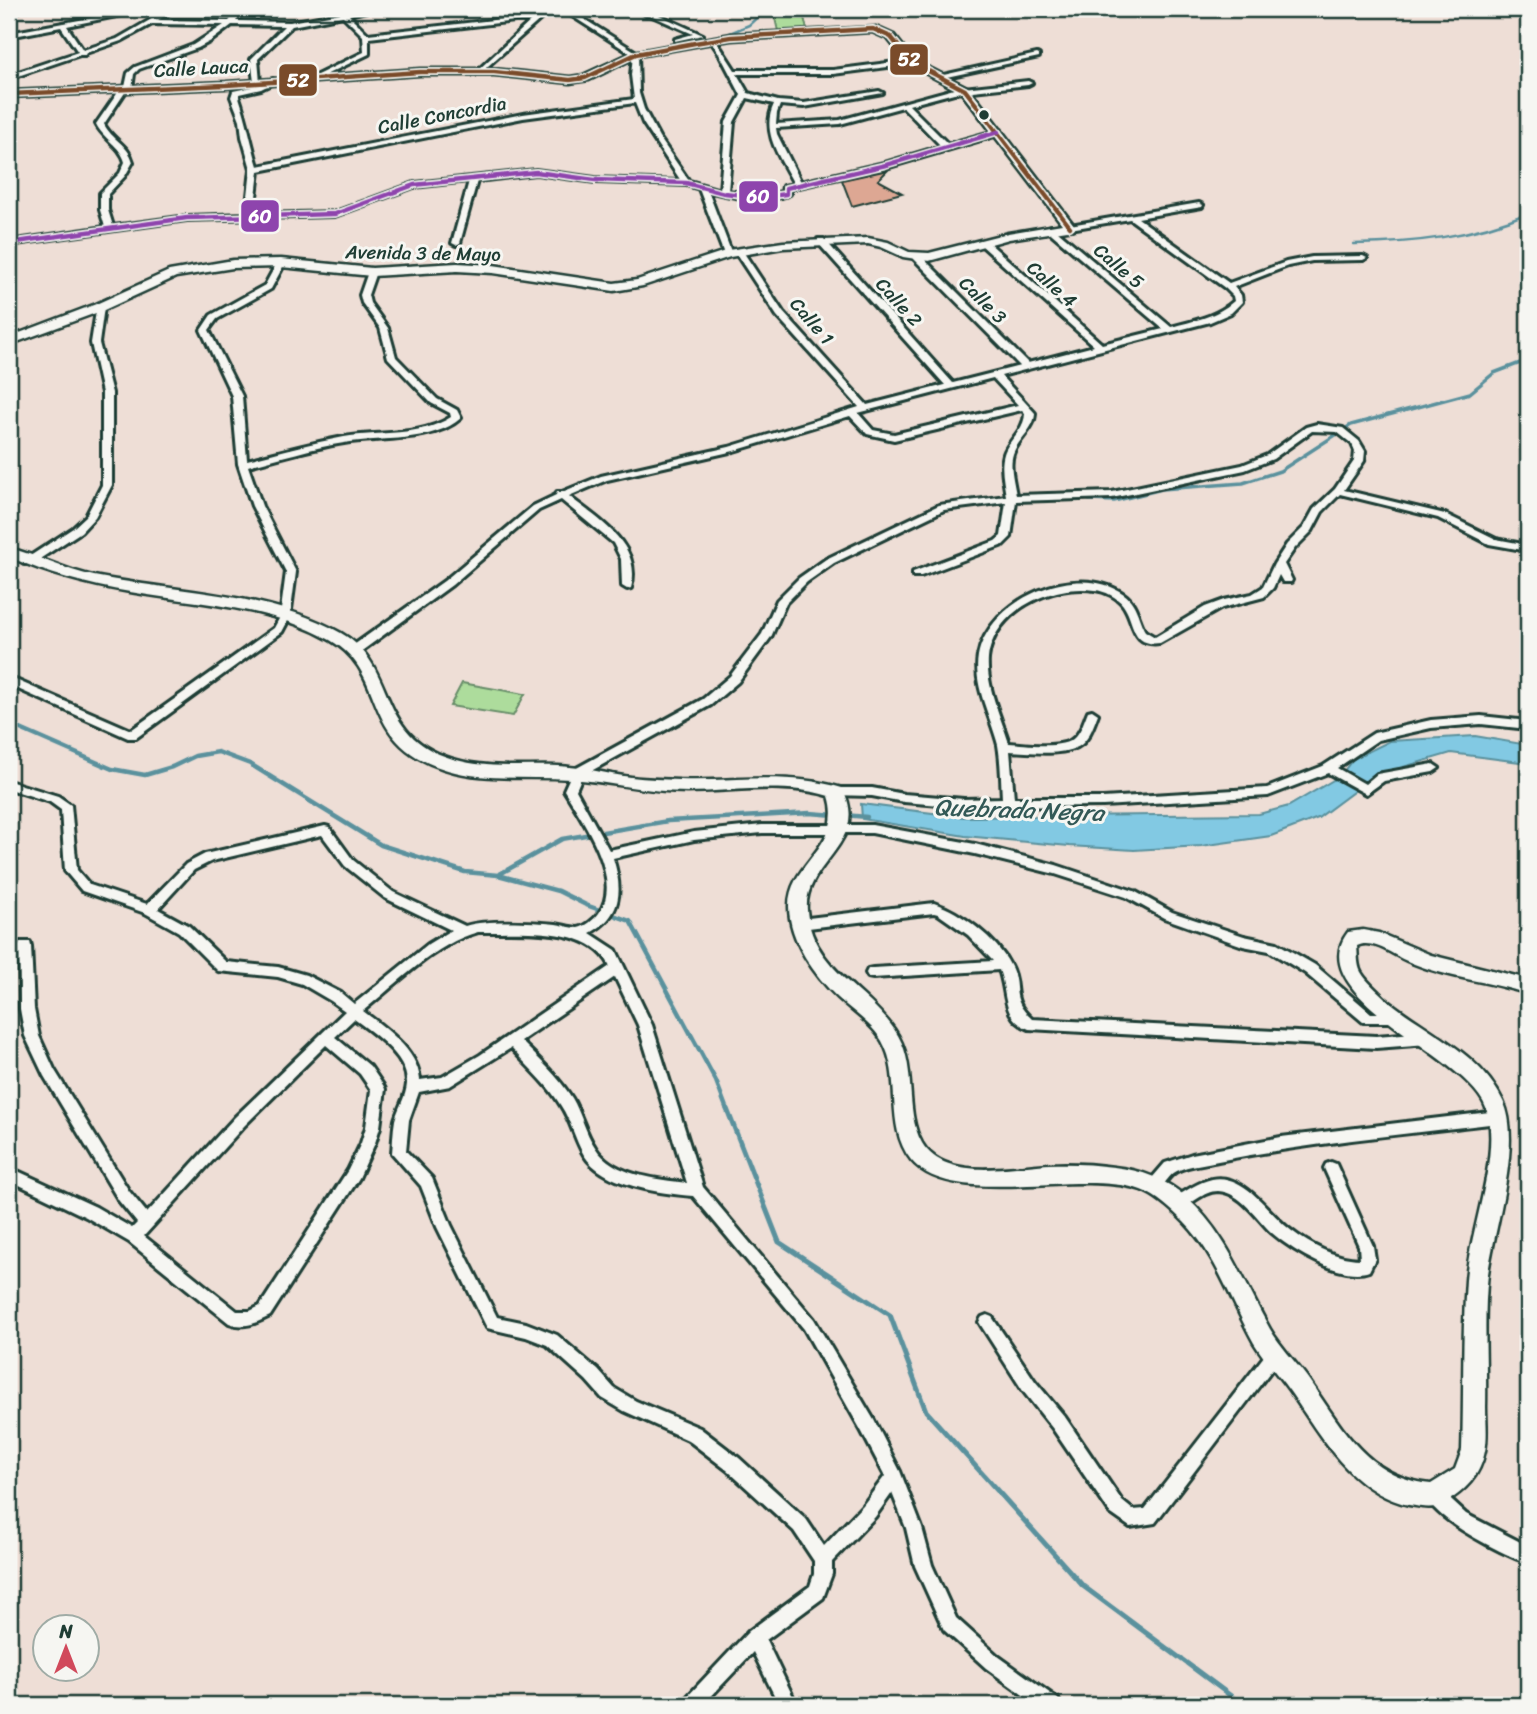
<svg xmlns="http://www.w3.org/2000/svg" width="1537" height="1714" font-family="Sriracha,sans-serif">
  <style>
    .green { fill: #addc9c; stroke: #668c68; stroke-width: 2 }
    .water { fill: #82c9e3; stroke: #5a919d; stroke-width: 2 }
    .lines { fill: none; stroke-linecap: round; stroke-linejoin: round }
    .stream-far3 { stroke: #5a919d; stroke-width: 2.5 }
    .stream-far2 { stroke: #5a919d; stroke-width: 3.5 }
    .stream-far1 { stroke: #5a919d; stroke-width: 4.5 }
    .stream { stroke: #5a919d; stroke-width: 5 }
    .building { fill: #dda793; stroke: #1f3d34; stroke-width: 2 }
    .street-casing { stroke: #1f3d34; stroke-width: 6 }
    .secondary-casing { stroke: #1f3d34; stroke-width: 5 }
    .street { fill: #f6f6f2; fill-rule: evenodd }
    .secondary { fill: #f6f6f2; fill-rule: evenodd }
    .bus-1-casing { stroke: #f6f6f2; stroke-width: 8 }
    .bus-2-casing { stroke: #f6f6f2; stroke-width: 8 }
    .bus-1 { stroke: #7a4b2a; stroke-width: 4.5 }
    .bus-2 { stroke: #8e44ad; stroke-width: 4.5 }
    .bus-dot { fill: #1f3d34; stroke: #f6f6f2; stroke-width: 2.5 }
    .labels { text-anchor: middle; dominant-baseline: central; stroke-width: 6; stroke-linejoin: round; paint-order: stroke }
    .far-street-label { font-size: 19px; fill: #1f3d34; stroke: #f6f6f2 }
    .water-label { font-size: 24px; font-style: italic; fill: #335957; stroke: #f6f6f2 }
    .line-badge { stroke: #f6f6f2; stroke-width: 2.5 }
    .badge-label { font-size: 19px; text-anchor: middle; font-weight: bold; fill: #fff }
  </style>
  <rect width="100%" height="100%" fill="#eeded6"/>
  <filter id="ink" filterUnits="userSpaceOnUse"><feTurbulence type="fractalNoise" baseFrequency=".0143" numOctaves="2"/><feDisplacementMap in="SourceGraphic" scale="14" xChannelSelector="R" yChannelSelector="G"/><feConvolveMatrix kernelMatrix="1 2 1 2 8 2 1 2 1" color-interpolation-filters="sRGB"/></filter>
  <g filter="url(#ink)">
    <g class="green">
      <path d="M803,13l4,17 -29,1 -4,-17z"/>
      <path d="M462,683l62,11h1l-12,22 -63,-10z"/>
    </g>
    <path class="water" d="M1475,736l53,9v18l-77,-10 -75,22 -58,43 -47,18 -70,10 -67,4 -65,-4 -104,-10 -103,-17 -1,-15 103,13 295,-3 30,-8 51,-30 13,-17 37,-18z"/>
    <g class="lines">
      <g class="stream-far3">
        <path d="M723,36l26,-11 17,-16"/>
        <path d="M1354,244c60,-1 118,-7 174,-31"/>
      </g>
      <path class="stream-far2" d="M1089,500l25,1 48,-12 81,-6 37,-12 71,-46 119,-32 24,-20 34,-13"/>
      <g class="stream-far1">
        <path d="M9,724l103,45 33,6 27,-8 23,-11 23,-4 32,12 131,81 84,27 33,3 60,16 28,14 44,16 86,160 11,29"/>
        <path d="M844,815l23,2"/>
        <path d="M498,875l64,-36 106,-18 142,-8 25,2"/>
      </g>
      <path class="stream" d="M727,1109l52,133 111,73 36,96 157,175 160,119"/>
    </g>
    <path class="building" d="M888,170l-10,10 24,13 -50,13 -10,-26z"/>
    <g class="lines">
      <defs>
        <g id="street">
          <path d="M9,9h17l-17,4z"/>
          <path d="M139,9h12l-84,17 16,24 34,-11 52,-30h7l-18,11 71,1 11,-12h6l-10,12 54,1 73,-13h12l-26,6 19,19 170,-19 7,-6h7l-73,65 -2,-1v-2l56,-52 -164,19v16l-54,26 -2,-1v-2l51,-25 -1,-16 -20,-20 -51,10 -34,33 2,24 -6,-1 -3,-23 33,-33 -52,-1 -21,16 -13,7 -59,21 -5,5 -2,15 -6,2 -22,33c7,15 25,21 29,38l-8,14 -17,18v16l5,16 74,-10 59,-2 5,-45 -9,-32 -2,-17 -9,-23 2,-6 24,-5 16,-7 2,1v2l-14,7 -22,5v3c8,23 12,46 19,69l265,-52 111,-15 -3,-24 2,-20 -72,-46h7l70,44 1,40 5,16 15,28 30,44 31,9 6,-68 15,-27 -22,-42 -9,-13 1,-1h4l20,31h98l78,-10 3,2 -3,2 -78,10h-96l11,19 30,8 26,2 75,-12 4,2 -79,14 -24,-2 -3,8 -1,11 64,-4 114,-31 74,-8 4,2 -4,2 -74,8 -45,12 39,39 50,-14h3v4l-112,33 -99,22v5c-23,11 -58,3 -82,-3l24,63 -4,2 -4,-2 -25,-65 -13,-4 -91,-3 -59,-8 -59,7 -17,62 -4,2 -4,-2 17,-62 -55,6 -79,29 -148,4 -178,25v-4l96,-14 -5,-17v-17l20,-20 5,-11c-4,-16 -22,-23 -29,-38l25,-36 4,-1 3,-14 7,-6 58,-22 31,-20 -72,-1 -31,17 -35,12 -1,2h-5l-71,24v-4l69,-23 -17,-25 -52,10v-4zM747,98l27,6c-14,28 7,55 20,80l-11,2 -1,6 -20,3 -34,-4 6,-69zM635,103l8,20 38,58 -86,-3 -59,-8 -122,13 -79,29 -81,2 5,-43 264,-53zM903,107l38,39 -57,17 -83,19 -24,-48 -1,-6 64,-4z"/>
          <path d="M638,9h8l6,2 21,-2 -16,5 46,21 -28,6v-2l18,-5 -43,-19h-4z"/>
          <path d="M1037,54l2,1v2l-97,21 -3,-2z"/>
          <path d="M1199,203l4,2 -1,2 -64,11 91,65 57,-21 26,-5 51,-1 4,2 -4,2 -51,1 -24,5 -54,21 7,8 1,7 -11,11 -21,9 -209,54 34,37c0,16 -17,26 -22,41 -4,12 1,28 3,41l96,-3 130,-27 25,-10 39,-28 11,-3 26,4 16,13 6,10 -1,10 -20,29 101,24 51,25 32,6v6l-39,-7 -51,-26 -98,-24 -18,18 -10,19 -17,17 -11,16 8,16 -1,2h-8l-4,-7 -6,13 -9,9 -42,11 -62,35c-30,4 -25,-22 -37,-38 -6,-8 -18,-14 -28,-15 -43,-7 -102,21 -107,69 -2,28 13,58 21,84 16,1 55,7 66,-6 7,-7 9,-17 13,-26l4,-1 6,4c-4,10 -8,23 -16,30 -15,13 -53,8 -72,7l4,47h89l164,-10 56,-22 51,-33 57,-13 50,-4 47,5v8l-47,-5 -50,4 -53,12 -41,28 28,16 12,-10 56,-10 6,4 -6,4 -49,9 -18,13 -38,-21 -60,23 -165,10 -139,1 -60,-5 -32,-6 -40,-1 -2,-3 2,-3 4,-1h36l32,6 60,5 38,-1c-1,-17 -1,-36 -4,-53 -7,-28 -25,-59 -20,-89 10,-56 99,-96 146,-62 13,9 14,25 21,37l10,6 50,-30 19,-7 28,-6 11,-7 11,-23 13,-20 17,-17 10,-18 21,-20 19,-28 1,-10 -3,-7 -15,-12 -25,-1 -39,28 -28,11 -133,28 -96,3 -5,36 -8,8 -82,31h-8v-4l82,-31 6,-5 5,-34 -62,8 -110,53 -27,19 -21,21 -15,34 -33,45 -27,23 -129,71 -6,14 33,60 85,-18 68,-7h110l103,19 81,21 78,26 38,21 72,24 33,7 38,22 56,48h29l2,4 -2,4 -5,1h-32l-58,-49 -36,-22 -26,-5 -79,-28 -38,-21 -71,-23 -80,-20 -103,-21h-110l-68,7 -81,18c10,32 9,58 -23,75l26,17 36,75 51,162 111,132 60,101 26,51 22,57 10,37 24,53 42,38 60,43 3,6h-24l-51,-37 -42,-38 -29,-64 -9,-38 -14,-35 -17,24 -43,45v12l-9,24 -57,42 31,65h-18l-26,-53 -50,53h-21l3,-6 64,-68 61,-45 4,-12v-13l-20,-30 -67,-61 -39,-30 -64,-29 -22,-13 -16,-18 -39,-35 -21,-8 -39,-9 -50,-101 -16,-41 -29,-33c1,-11 1,-22 3,-33 3,-12 11,-23 12,-36 1,-28 -33,-50 -53,-65l-19,18 35,29 13,19 2,4 -5,38 -5,16 -16,35 -89,138c-14,7 -26,13 -41,7l-100,-81 -43,-25 -77,-37v-13l87,40 36,21 5,-5 -18,-22 -75,-125 -19,-40 -5,-27 -1,-63 1,-4h10l1,4 3,63 5,27 15,33 75,122 18,22 88,-96 110,-106 -14,-10 -29,-17 -24,-7 -60,-6 -39,-39 -34,-19 -63,-22 -17,-20 -4,-61 -11,-8 -41,-13v-8l49,15 13,9 6,65 13,15 57,19 39,-40 19,-10 120,-28 4,1 24,33 40,32 72,34c23,-7 67,-4 91,-2 7,1 15,4 22,4 7,-1 17,-9 21,-15 25,-35 -17,-93 -35,-123l9,-20 130,-71 27,-23 32,-42 15,-34 22,-22 27,-19 113,-54 67,-9c-2,-13 -6,-29 -2,-42 4,-14 21,-24 21,-41l-3,-3 -128,30 -27,-6 -17,-18 -116,35 -127,29 -38,16c29,24 74,48 62,92l-4,1 -5,-3 -1,-27 -8,-16 -52,-43 -22,10 -87,75 -93,68h-8l-1,-3 1,-3 93,-66 89,-75 23,-11 1,-3h5l39,-16 128,-29 130,-40 -82,-91 -42,-64 1,-2h6l41,62 84,93 78,-20 -127,-142v-4h6l129,144 67,-17 -106,-107v-4h6l108,108 66,-17 -113,-101v-4h6l115,103 61,-15 -118,-101 7,-2 119,101c22,-6 45,-10 63,-26l-1,-5 -8,-8 -95,-69 -60,10 -4,-2 4,-2zM993,378l25,27 -124,29 -21,-4 -15,-17zM322,835l23,31 40,32 66,32 -23,14 -74,60 -13,-11 -35,-18 -28,-8 -52,-5 -37,-36 -31,-17 36,-39 18,-9zM478,932c39,1 112,-8 132,34l-130,89 -38,22 -22,3c-2,-30 -35,-52 -57,-69 34,-27 73,-68 115,-79zM615,977l23,48 49,158c-30,-4 -74,-7 -92,-36 -10,-15 -14,-34 -23,-49 -14,-22 -33,-39 -51,-57zM326,1045l34,29 11,16 -5,37 -5,16 -13,27 -88,136 -10,5h-13l-93,-75 101,-111zM511,1048c17,19 37,36 50,58 10,15 14,34 23,49 19,31 76,38 109,41l111,133 58,103 23,44 -22,29 -39,41 -18,-27 -67,-61 -39,-30 -64,-27 -22,-13 -16,-18 -41,-35 -31,-12 -29,-6 -46,-92 -19,-47 -26,-27 3,-31 10,-28 31,-6z"/>
          <path d="M278,261l7,2 -14,26 -54,30 -8,11 33,66 5,64c32,-8 64,-17 97,-23 35,-6 76,0 107,-20l-1,-4 -19,-10 -43,-45 -8,-30 -18,-25 -2,-8 8,-23 4,-2 4,2 -8,23 2,8 18,25 8,29 41,42 20,11 4,8c-27,25 -82,19 -117,25 -32,5 -64,15 -96,23l14,40 34,66 -6,45 -8,15 -146,106h-8l-119,-53v-8l122,53 143,-102 6,-11 6,-45 -34,-66 -14,-42 -6,-68 -31,-66 10,-15 54,-30z"/>
          <path d="M97,305l7,2 -5,36 13,50v92l-17,32 -14,15 -49,32h-8v-4l49,-32 13,-12 16,-31v-92l-11,-50z"/>
          <path d="M934,903c27,9 63,36 76,62 12,22 -2,32 22,54l344,17 52,-4 5,2 2,4 -2,4 -5,2 -52,4 -347,-19c-28,-11 -21,-36 -30,-59l-126,8 -5,-1 -2,-4 2,-4 5,-1 120,-7 -25,-26 -30,-21 -4,-1 -134,16 -4,-2 -2,-3 2,-3 4,-2z"/>
          <path d="M1498,1111l5,2 2,4 -2,4 -5,2c-94,11 -187,20 -280,38 -13,3 -29,4 -41,10 -11,5 -15,24 -29,18l-2,-4 19,-22 27,-9 89,-17z"/>
          <path d="M1331,1162l5,2 37,82 2,13 -6,12c-27,10 -76,-20 -97,-38 -15,-14 -31,-41 -54,-42 -15,0 -26,14 -39,18l-5,-1 -2,-5 2,-5c12,-7 24,-16 38,-19 32,-6 54,31 75,48 21,17 46,31 73,32l-1,-13 -35,-78 2,-4z"/>
          <path d="M987,1315l5,2 43,64 30,36 57,84 11,9 12,-1 123,-158 6,-2 6,2 2,5 -127,167 -25,4 -20,-14 -57,-84 -30,-38 -41,-64 -3,-5 3,-5z"/>
          <path d="M1434,1488l6,2 26,24 62,32v17c-26,-9 -92,-42 -102,-67l2,-6z"/>
        </g>
        <g id="secondary">
          <path d="M876,27l18,8 20,25 55,28 105,137v4l-65,10 -80,22 -26,-4 -22,-10 -13,-3 -85,4 -53,9 -87,29 -29,5 -121,-18 -36,-2 -85,5 -91,-9 -48,1 -57,9 -72,33 -95,35v-8l87,-33 73,-33 64,-11 48,-1 91,9 85,-5 36,2 121,18 23,-3 91,-30 55,-8 85,-4 20,4 21,10 20,1 79,-20 54,-9 -101,-132 -53,-28 -20,-25 -16,-7 -141,8 -36,6 -56,10 -50,24 -19,3 -76,-8h-74l-194,13 -217,9v-6l217,-9 194,-13h74l76,8 13,-2 50,-23 98,-18z"/>
          <path d="M9,548c29,7 55,22 85,28 81,16 174,16 247,57 58,33 32,102 112,126 33,10 71,6 105,7 25,1 49,8 73,11 16,2 32,2 48,3 58,2 106,-9 163,8 30,54 -39,75 -35,122 4,57 59,78 87,119 25,35 9,80 28,114 23,39 90,23 127,21 21,-1 43,0 65,3 27,3 52,12 73,31 40,36 57,85 83,131 10,17 24,31 36,47 35,49 59,101 125,108l24,-15 7,-19c2,-56 0,-113 4,-170 3,-47 36,-128 20,-172 -18,-53 -187,-112 -138,-176l15,-2 16,3 52,22 97,24v15c-39,-13 -83,-16 -121,-33 -14,-6 -35,-23 -50,-15 1,9 0,19 4,26 6,10 16,18 24,26 40,33 95,54 118,103 20,40 -9,128 -15,173 -5,43 -1,89 -2,133 0,14 2,30 -1,44 -5,25 -19,40 -42,53 -10,6 -22,3 -34,1 -58,-13 -87,-67 -118,-112 -12,-17 -26,-32 -37,-50 -23,-41 -37,-87 -70,-121 -12,-12 -27,-26 -43,-32 -62,-22 -189,20 -230,-30 -27,-34 -8,-83 -29,-119 -10,-17 -29,-29 -44,-43 -23,-22 -49,-58 -49,-91 -1,-45 56,-61 40,-111 -47,-14 -95,-4 -142,-4 -42,0 -76,-10 -116,-13 -38,-3 -78,2 -116,-7 -100,-25 -63,-97 -125,-132 -60,-34 -133,-36 -200,-48 -42,-7 -82,-18 -121,-35z"/>
        </g>
      </defs>
      <use href="#street" class="street-casing"/>
      <use href="#secondary" class="secondary-casing"/>
      <use href="#street" class="street"/>
      <use href="#secondary" class="secondary"/>
      <defs>
        <path id="bus-1" d="M9,94l217,-9 194,-13h74l76,8 15,-2 51,-24 59,-11 36,-6 142,-8 18,8 20,25 54,28 105,137"/>
        <path id="bus-2" d="M9,243l178,-25 148,-4 79,-29 122,-13 59,8 91,3 38,10 38,4 24,-3v-6l100,-23 112,-33"/>
      </defs>
      <use href="#bus-1" class="bus-1-casing"/>
      <use href="#bus-2" class="bus-2-casing"/>
      <use href="#bus-1" class="bus-1"/>
      <use href="#bus-2" class="bus-2"/>
    </g>
  </g>
  <circle class="bus-dot" cx="984" cy="115" r="6"/>
  <g class="labels">
    <g class="far-street-label">
      <text transform="translate(201 68) rotate(-3)">Calle Lauca</text>
      <text transform="translate(442 115) rotate(-11)">Calle Concordia</text>
      <text transform="translate(423 253) rotate(1)">Avenida 3 de Mayo</text>
      <text transform="translate(1119 266) rotate(40)">Calle 5</text>
      <text transform="translate(1052 284) rotate(42)">Calle 4</text>
      <text transform="translate(983 300) rotate(45)">Calle 3</text>
      <text transform="translate(899 302) rotate(48)">Calle 2</text>
      <text transform="translate(812 321) rotate(49)">Calle 1</text>
    </g>
    <g class="water-label">
      <text transform="translate(1019 810) rotate(2)">Quebrada Negra</text>
    </g>
  </g>
  <g class="line-badge">
    <rect x="889" y="43" width="40" height="33" rx="7" fill="#7a4b2a"/>
    <rect x="278" y="63" width="40" height="34" rx="7" fill="#7a4b2a"/>
    <rect x="738" y="180" width="41" height="33" rx="7" fill="#8e44ad"/>
    <rect x="240" y="199" width="40" height="34" rx="7" fill="#8e44ad"/>
  </g>
  <g class="badge-label">
    <text x="909" y="66">52</text>
    <text x="298" y="87">52</text>
    <text x="758" y="203">60</text>
    <text x="260" y="223">60</text>
  </g>
  <rect width="1537" height="1714" fill="none" stroke="#f6f6f2" stroke-width="35"/>
  <rect x="18" y="18" width="1502" height="1679" fill="none" stroke="#1f3d34" stroke-width="2.5" filter="url(#ink)"/>
  <g transform="translate(66 1648)"><circle r="33" fill="#f6f6f2" stroke="#a0aca6" stroke-width="2"/>
  <path d="M0-5L12 26L0 18L-12 26Z" fill="#d1495b"/>
  <text y="-10" font-size="19" font-weight="bold" text-anchor="middle" fill="#1f3d34">N</text>
  </g>
</svg>
